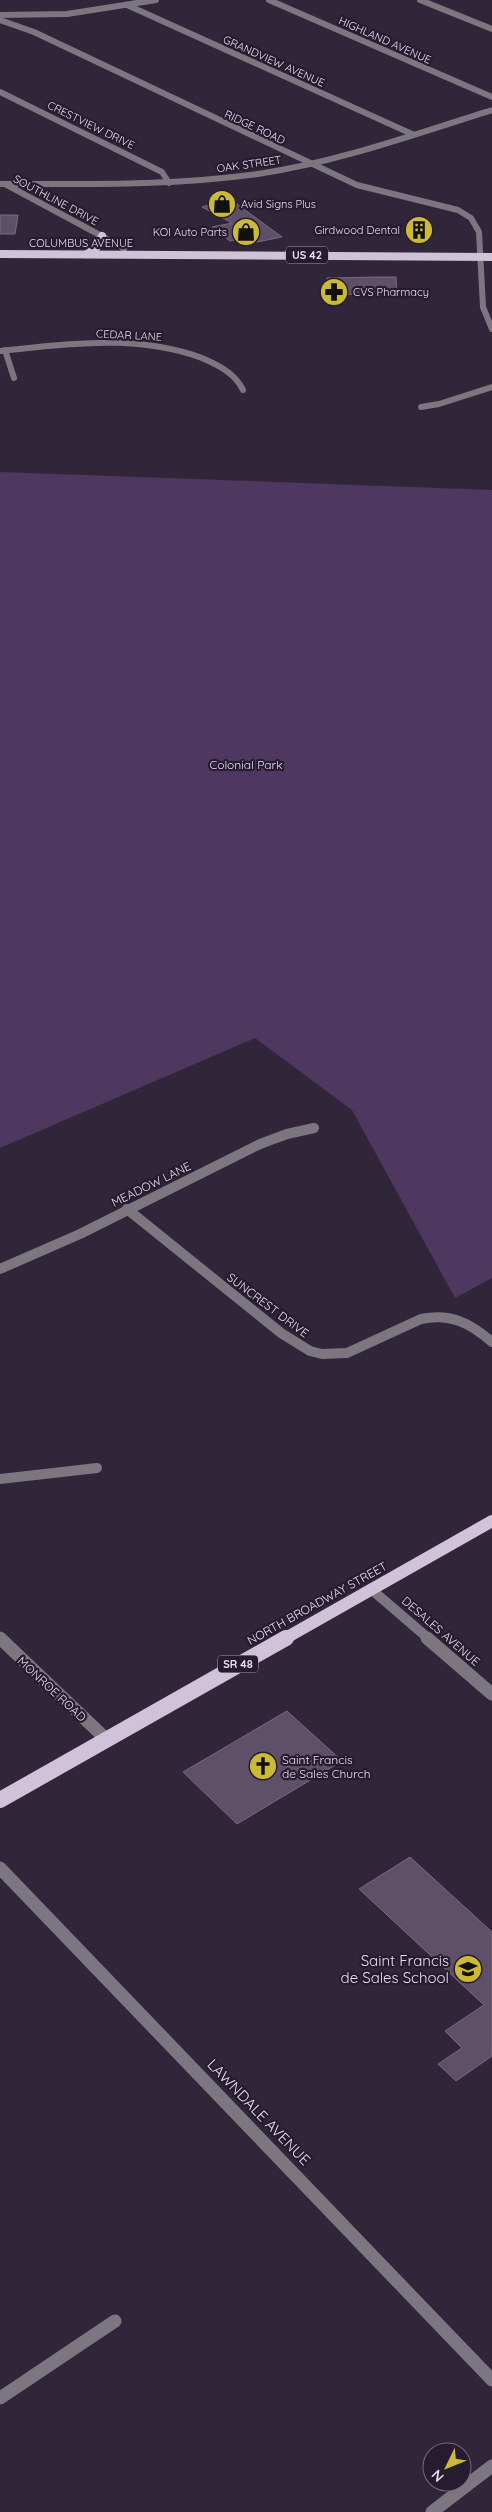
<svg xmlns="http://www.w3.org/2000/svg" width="492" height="2512" font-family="Quicksand,sans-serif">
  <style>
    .green { fill: #4f3860 }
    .building { fill: #5d5068; stroke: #776982 }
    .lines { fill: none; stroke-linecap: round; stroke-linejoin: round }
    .minor-far2 { stroke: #7c7681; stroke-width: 6 }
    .minor-far1 { stroke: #7c7681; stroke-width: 10 }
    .minor { stroke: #7c7681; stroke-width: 13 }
    .tertiary { stroke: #7c7681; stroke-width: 13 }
    .primary-far2 { stroke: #cfc2d9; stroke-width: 8 }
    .primary-far1 { stroke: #cfc2d9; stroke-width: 12 }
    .primary { stroke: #cfc2d9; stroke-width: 16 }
    .labels { text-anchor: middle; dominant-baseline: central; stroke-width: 4.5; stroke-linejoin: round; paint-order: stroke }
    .far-street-label { font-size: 11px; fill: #e5ddeb; stroke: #271b30 }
    .far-poi-label { font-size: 11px; fill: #e5ddeb; stroke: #271b30; text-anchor: start }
    .shield { fill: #271b30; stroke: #aca3b3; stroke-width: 1 }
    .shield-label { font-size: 11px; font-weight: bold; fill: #e5ddeb }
    .park-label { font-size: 12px; fill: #ebd8fa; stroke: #271b30 }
    .street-label { font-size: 12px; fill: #e5ddeb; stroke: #271b30 }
    .poi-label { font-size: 12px; fill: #e5ddeb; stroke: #271b30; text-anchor: start }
    .near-poi-label { font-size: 15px; fill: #e5ddeb; stroke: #271b30; text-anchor: end }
    .near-street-label { font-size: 15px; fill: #e5ddeb; stroke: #271b30 }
  </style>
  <rect width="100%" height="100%" fill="#31253a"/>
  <path class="green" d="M0,472l492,18v788l-37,20 -103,-188 -97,-72 -255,110z"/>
  <g class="building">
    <path d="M230,199l52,38 -25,5 -8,-5 -19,4 -18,-14 20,-4 -30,-16z"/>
    <path d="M0,215h18l-3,19h-15z"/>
    <path d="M377,277h19l1,18 -70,-1v-16z"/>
    <path d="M287,1711l55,50 -105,63 -54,-52z"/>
    <path d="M410,1857l82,75v124l-36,25 -18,-17 24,-16 -17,-17 39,-26 -125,-116z"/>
  </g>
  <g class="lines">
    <g class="minor-far2">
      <path d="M269,0l223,97"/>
      <path d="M420,0l72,29"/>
      <path d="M127,5l285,129"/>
      <path d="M1,15l66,-1 89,-14"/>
      <path d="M0,20l34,12 323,153 101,25 13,8 8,14 4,75 9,22"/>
      <path d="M0,92l162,80 7,11"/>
      <path d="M0,184c86,0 172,2 258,-10 80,-12 157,-40 234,-64"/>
      <path d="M5,184l119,64 -1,6"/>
      <path d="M5,350l9,28"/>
      <path d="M0,351c68,-7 136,-17 202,7 16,7 33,15 41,32"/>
      <path d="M421,407l18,-3 53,-17"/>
    </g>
    <g class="minor-far1">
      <path d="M127,1209l154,124 29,18 12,3 25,-1 74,-34c30,-6 49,4 71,23"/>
      <path d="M0,1269l80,-35 180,-90 27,-10 27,-6"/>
      <path d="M0,1479l97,-11"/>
      <path d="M371,1589l58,50"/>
    </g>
    <g class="minor">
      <path d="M427,1638l65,56"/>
      <path d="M0,1868l492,512"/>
      <path d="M0,2398l115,-77"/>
      <path d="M432,2512l60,-46"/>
    </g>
    <path class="tertiary" d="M0,1638l106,101"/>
    <g class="primary-far2">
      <path d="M0,254l492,3"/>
      <path d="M87,254l10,-7 5,-11"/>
    </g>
    <path class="primary-far1" d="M284,1639l208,-118"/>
    <path class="primary" d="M0,1800l286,-162"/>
  </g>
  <defs>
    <symbol id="shop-disc" viewBox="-11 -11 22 22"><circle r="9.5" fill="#cdb938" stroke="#271b30"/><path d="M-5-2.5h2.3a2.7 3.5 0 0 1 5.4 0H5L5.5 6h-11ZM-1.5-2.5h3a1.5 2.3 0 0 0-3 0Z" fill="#111"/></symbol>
    <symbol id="building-disc" viewBox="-11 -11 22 22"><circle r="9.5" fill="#cdb938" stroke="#271b30"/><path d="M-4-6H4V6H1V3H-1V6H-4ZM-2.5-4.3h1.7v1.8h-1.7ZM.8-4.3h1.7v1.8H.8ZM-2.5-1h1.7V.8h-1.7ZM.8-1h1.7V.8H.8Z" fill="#111"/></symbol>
    <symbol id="pharmacy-disc" viewBox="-11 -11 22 22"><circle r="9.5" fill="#cdb938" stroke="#271b30"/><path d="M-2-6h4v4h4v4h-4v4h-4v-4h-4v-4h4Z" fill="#111"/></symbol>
    <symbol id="church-disc" viewBox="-11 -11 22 22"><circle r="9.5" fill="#cdb938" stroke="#271b30"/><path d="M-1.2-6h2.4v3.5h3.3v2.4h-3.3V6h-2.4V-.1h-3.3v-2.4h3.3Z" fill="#111"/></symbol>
    <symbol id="school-disc" viewBox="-11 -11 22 22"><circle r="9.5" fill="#cdb938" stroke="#271b30"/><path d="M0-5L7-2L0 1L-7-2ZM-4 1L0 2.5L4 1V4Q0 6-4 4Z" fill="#111"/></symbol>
  </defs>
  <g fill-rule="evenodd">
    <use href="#shop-disc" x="206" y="188" width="32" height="32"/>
    <use href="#building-disc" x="403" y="214" width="32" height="32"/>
    <use href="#shop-disc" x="230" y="216" width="32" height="32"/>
    <use href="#pharmacy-disc" x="318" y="276" width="32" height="32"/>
    <use href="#church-disc" x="247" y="1750" width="32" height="32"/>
    <use href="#school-disc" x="452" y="1953" width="32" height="32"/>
  </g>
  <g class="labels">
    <g class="far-street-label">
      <text transform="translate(385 40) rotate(24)">HIGHLAND AVENUE</text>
      <text transform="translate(274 61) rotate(24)">GRANDVIEW AVENUE</text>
      <text transform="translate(91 125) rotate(26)">CRESTVIEW DRIVE</text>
      <text transform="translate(255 127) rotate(25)">RIDGE ROAD</text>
      <text transform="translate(249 164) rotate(-8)">OAK STREET</text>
      <text transform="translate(56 200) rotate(28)">SOUTHLINE DRIVE</text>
      <text x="81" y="243">COLUMBUS AVENUE</text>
      <text transform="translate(129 335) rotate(3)">CEDAR LANE</text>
    </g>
    <g class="far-poi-label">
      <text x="241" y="204">Avid Signs Plus</text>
      <text x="400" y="230" text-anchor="end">Girdwood Dental</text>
      <text x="227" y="232" text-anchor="end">KOI Auto Parts</text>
      <text x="353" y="292">CVS Pharmacy</text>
    </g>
    <g class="shield">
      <rect x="286" y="246.5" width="42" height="17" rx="4"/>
      <rect x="218" y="1655.5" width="40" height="17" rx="4"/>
    </g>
    <g class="shield-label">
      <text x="307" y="255">US 42</text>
      <text x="238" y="1664">SR 48</text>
    </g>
    <g class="park-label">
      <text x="246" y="764">Colonial Park</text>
    </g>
    <g class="street-label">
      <text transform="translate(151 1184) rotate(-26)">MEADOW LANE</text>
      <text transform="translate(268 1305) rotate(37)">SUNCREST DRIVE</text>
      <text transform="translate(317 1603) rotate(-29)">NORTH BROADWAY STREET</text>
      <text transform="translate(441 1631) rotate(41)">DESALES AVENUE</text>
      <text transform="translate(52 1689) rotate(43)">MONROE ROAD</text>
    </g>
    <g class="poi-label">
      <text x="282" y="1759">Saint Francis<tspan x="282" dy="14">de Sales Church</tspan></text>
    </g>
    <g class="near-poi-label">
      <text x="449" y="1960">Saint Francis<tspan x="449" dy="17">de Sales School</tspan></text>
    </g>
    <g class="near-street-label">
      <text transform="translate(259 2112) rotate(46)">LAWNDALE AVENUE</text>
    </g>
  </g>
  <g transform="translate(447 2467) rotate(227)"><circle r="24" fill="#271b30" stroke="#73697b"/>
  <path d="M0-4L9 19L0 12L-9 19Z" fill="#cdb938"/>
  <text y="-8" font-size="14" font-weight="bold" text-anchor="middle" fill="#e5ddeb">N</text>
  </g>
</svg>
